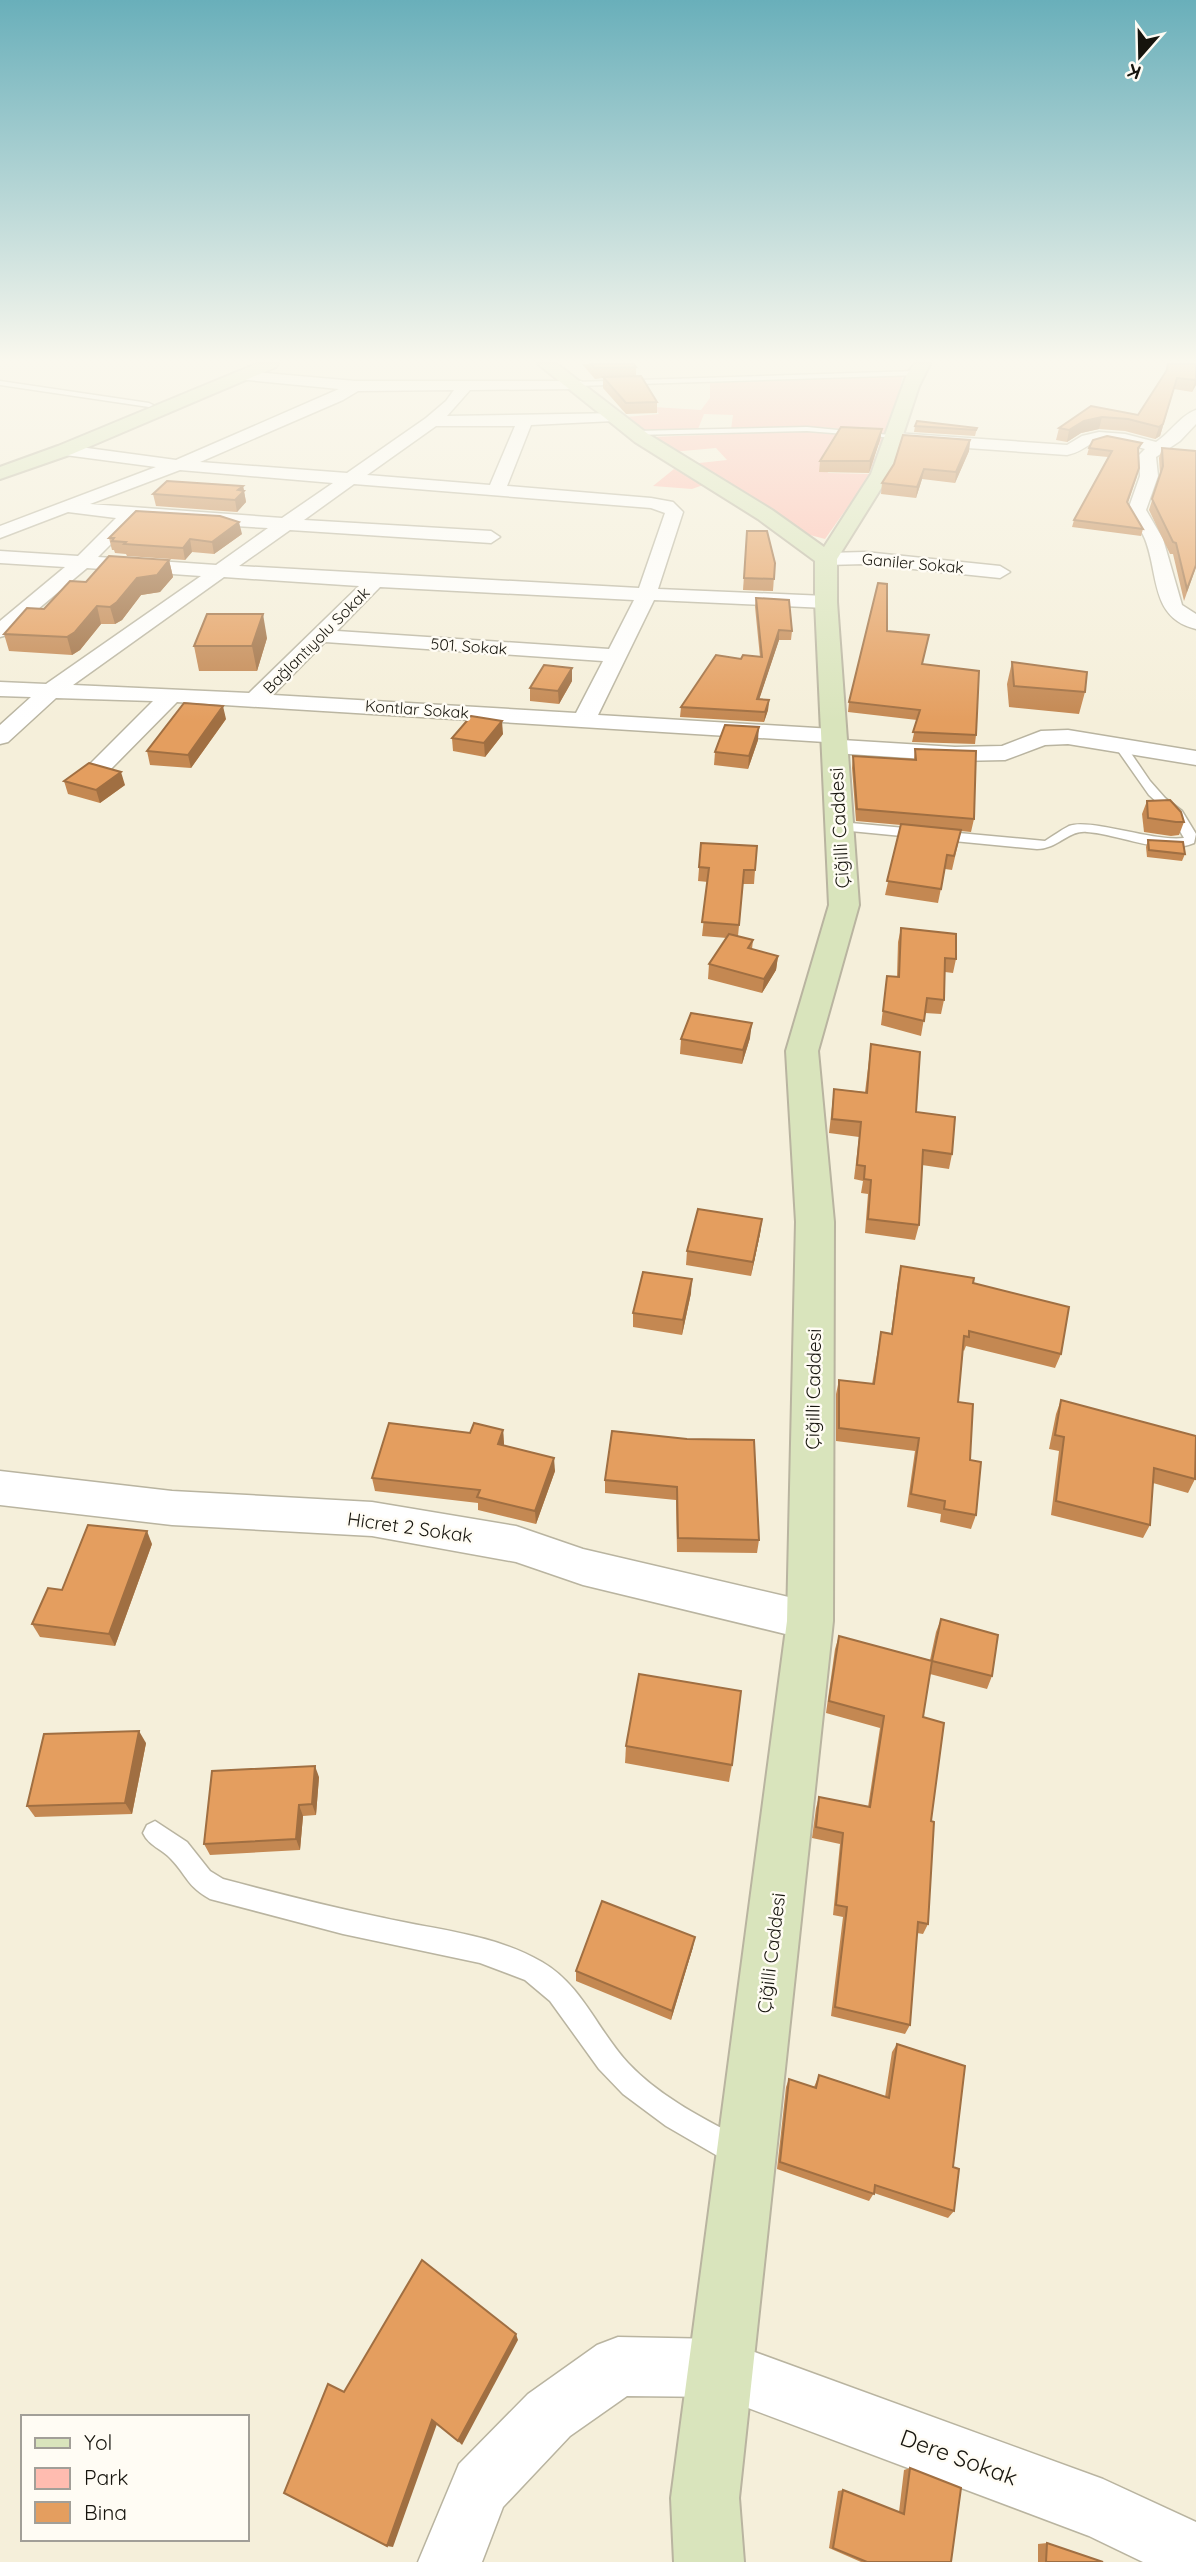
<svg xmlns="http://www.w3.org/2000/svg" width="1196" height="2562" font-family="Quicksand,sans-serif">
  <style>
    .green { fill: #ffbcb0 }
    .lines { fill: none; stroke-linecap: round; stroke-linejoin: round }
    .lane-casing { stroke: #b9b4a0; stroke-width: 3 }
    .street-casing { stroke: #b9b4a0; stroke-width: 3 }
    .secondary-casing { stroke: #b9b4a0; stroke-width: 4 }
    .lane { fill: #fff; fill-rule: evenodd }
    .street { fill: #fff; fill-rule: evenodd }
    .secondary { fill: #d9e4bc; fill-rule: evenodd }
    .wall { fill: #c48852 }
    .shaded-wall { fill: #a06f42 }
    .building { fill: #e49e5f; stroke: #a06f42; stroke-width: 2 }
    .labels { text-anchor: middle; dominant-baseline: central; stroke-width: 5; stroke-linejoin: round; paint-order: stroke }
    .far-street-label { font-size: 16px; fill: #16140d; stroke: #fffcf4 }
    .street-label { font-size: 19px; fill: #16140d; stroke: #fffcf4 }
    .near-street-label { font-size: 23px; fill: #16140d; stroke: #fffcf4 }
  </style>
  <rect width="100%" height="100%" fill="#f5efda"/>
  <g class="green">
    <path d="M903,375l-14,59 -70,-7 -88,2 2,-14 -29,-1 -6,15 -59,1 -13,-13 33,-3 -5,-7 47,3 9,-12v-17z"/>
    <path d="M812,431l77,7 -3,8 -18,-3 -38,10 50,5 -8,14 -16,-6 -32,-5 4,12 43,1 -46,65 -15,-4 -120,-71 37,-4 -11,-12 -44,4 -20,-15z"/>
    <path d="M674,469l29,16 -11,4 -39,-3z"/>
  </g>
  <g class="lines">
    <defs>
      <g id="lane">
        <path d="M915,371l3,4 -342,11 -4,-2 4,-2z"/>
        <path d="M0,381l149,22 4,2 -4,2 -149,-22z"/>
        <path d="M807,427l93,9 -4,2 -89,-7 -172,4 -4,-2 4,-2z"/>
        <path d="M1116,743h8l26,38 15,17 17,13 14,23 -2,9c-31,13 -75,-9 -107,-11 -19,-2 -29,17 -50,17l-197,-19 -6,-4 6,-4 205,19c8,-5 16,-11 24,-15 21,-8 84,16 115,12l-14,-24 -21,-19 -35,-50z"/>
        <path d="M155,1821l32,21 23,29 13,8c53,14 107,28 161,39 53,12 110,16 158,44 40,23 56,69 86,101 33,35 78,57 120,79l4,10 -4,10 -10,4 -10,-4 -62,-36 -43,-32 -24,-25 -49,-68 -25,-21 -45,-17 -137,-29 -133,-35c-23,-13 -22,-22 -39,-40 -9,-10 -22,-13 -28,-26l4,-8z"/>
      </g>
      <g id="street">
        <path d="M242,371l113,10h226l3,3 -3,3 -5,2 -106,1 -23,26 173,-3 2,3 -8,5 -83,4 -24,61 144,12 22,4 10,10 -25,77 168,7 7,2 3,4 -3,4 -7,2 -172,-8 -56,115 235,14 8,2 4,5 -3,4 113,7 47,-1 39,-15 27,-1 128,21v14l-128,-21 -23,1 -40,15 -50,1 -121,-8 -8,-2 -4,-5 3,-4 -648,-40 -70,71h-16l-4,-5 4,-5 62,-62 -97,-3 -48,44 -8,2v-19l31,-28 -31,-1v-14l46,2 155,-108 -114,-8 -80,67 -7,2v-16l65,-54 -65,-4v-12l78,5 38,-38 -48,-6 -68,26v-12l156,-59 -91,-12 -8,-5 2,-4 6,-1 111,15 163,-71 -102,-10 -3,-3 3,-3zM454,390l-8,11 -20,17 -79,55 -147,-11 143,-62 15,-9zM436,426h79l-25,59 -123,-10zM180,470l153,13 -51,35 -192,-14zM354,484l297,24 14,5 -26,75 -400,-22 51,-36 201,13 9,-6 -9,-6 -187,-11zM135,520l133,8 -52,37 -118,-8zM224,577l135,9 -110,107 -176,-8zM380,587l254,13 -25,49 -272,-18zM325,642l278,19 -27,52 -303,-18z"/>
        <path d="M1196,410v14l-16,17 -24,16 2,19 -12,34 17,29 19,66 14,9v15c-46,-11 -37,-55 -51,-90 -4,-10 -12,-20 -17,-29l12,-34 -1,-21 6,-6c-15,-4 -37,-13 -52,-6 -10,5 -15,10 -26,12l-172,-12 -8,-5 8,-5 172,12 15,-9 17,-4 26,2 31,8c14,-9 25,-27 40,-32z"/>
        <path d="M865,552l135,14 10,6 -10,6 -135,-14 -39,1 -10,-6 10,-6z"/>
        <path d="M0,1471l172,20 200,11 144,24 67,23 227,53 15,5 6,14 -6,14 -15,5 -227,-55 -67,-23 -144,-26 -200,-11 -172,-20z"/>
        <path d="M618,2337l101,2 384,140 93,43v40h-53l-54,-26 -370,-139 -92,-1 -57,40 -67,71 -21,55h-64l41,-98 69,-70 69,-49z"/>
      </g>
      <g id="secondary">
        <path d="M256,364h22l-2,3 -204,87 -72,25v-12l58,-21z"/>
        <path d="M538,364h19l91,70 124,76 52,37 47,-73 36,-100 7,-10h16l-11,22 -29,88 -53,85v43l22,303 -41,146 16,171 -1,399 -94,877 5,64h-70l-3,-64 116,-877 9,-399 -10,-171 43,-146 -14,-303v-41l-57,-42 -123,-77z"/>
      </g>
    </defs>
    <use href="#lane" class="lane-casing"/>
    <use href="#street" class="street-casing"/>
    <use href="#secondary" class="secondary-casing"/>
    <use href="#lane" class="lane"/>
    <use href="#street" class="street"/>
    <use href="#secondary" class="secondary"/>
  </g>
  <g class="wall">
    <path d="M582,364h52l2,3v9l21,26v11l-31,1 -23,-26v-10l-8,1z"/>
    <path d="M1167,364h29v21l-4,7 -18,-3 -14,47 -5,3 -30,-8 -26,-2 -18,4 -14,9 -11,-2 3,-12 32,-22 47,9 27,-42z"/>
    <path d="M915,426l62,2 -2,8 -61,-4z"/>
    <path d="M882,429l-2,11 -11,33 -50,-1 1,-11z"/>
    <path d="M970,440l-1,11 -14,32 -33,-4 -6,19 -35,-4 1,-11z"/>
    <path d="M1142,443l-4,9 -1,24 -9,27 15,26 -2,7 -69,-9 2,-7 34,-63 -21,-2 2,-7z"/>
    <path d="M1162,448l34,3v116l-12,34 -11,-47h-3l-21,-44 11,-35 -1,-17z"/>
    <path d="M243,486l3,16 -9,10 -81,-6 -3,-12z"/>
    <path d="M747,531l28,32 -2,28 -30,-1z"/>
    <path d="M242,534l-28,20 -22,-2 -7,8 -58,-4 -1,-2 -11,-1 -1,-3h-2l-3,-12z"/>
    <path d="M169,560l4,17 -13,15 -19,3 -19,25 -7,4h-14l-21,26 -8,5 -63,-4 -5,-17 82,-52z"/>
    <path d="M756,598l36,33 -1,9h-12l-20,59 10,1 -1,10 -4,12 -84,-5 1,-10 60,-48 19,-2 -5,-50z"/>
    <path d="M887,631l36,33 53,71 -1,9 -63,-2 5,-22 -69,-8 1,-10z"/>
    <path d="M267,638l-10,33h-58l-5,-25z"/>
    <path d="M1012,662l73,30 -6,22 -70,-7 -2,-23z"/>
    <path d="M572,668v13l-13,23 -29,-3v-13z"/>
    <path d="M226,719l-35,49 -41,-3 -3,-14z"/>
    <path d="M503,734l-18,23 -32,-6 -1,-13z"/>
    <path d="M758,740l-10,29 -34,-4 1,-13z"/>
    <path d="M915,749l59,70 -3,13 -10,-1 -9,39 -7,-1 -7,34 -53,-8 16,-70 -45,-4 -4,-53 1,-12 61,3z"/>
    <path d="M64,781l61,4 -25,18 -32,-9z"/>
    <path d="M1147,801l37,21 -5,13 -8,1 -27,-4 -2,-18z"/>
    <path d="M1148,840l37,14 -3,7 -35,-4 -1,-10z"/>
    <path d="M701,843l54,27 -1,14h-11l-5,52 15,4 -1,9 26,7 -2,14 -14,23 -54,-14 1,-15 18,-26 -25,-2 6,-54 -10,-1z"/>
    <path d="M901,928l55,31 -3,14 -8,-1 -1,28 -3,14 -16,-1 -4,23 -40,-11 6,-49 10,1 1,-35z"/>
    <path d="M750,1038l-8,26 -62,-10 1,-15z"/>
    <path d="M871,1044l45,68 36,42 -3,15 -27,-4 -3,60 -4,15 -50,-7 3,-39 -7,-1 2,-12 -9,-2 5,-42 -30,-4 5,-44 31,3z"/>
    <path d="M762,1219l-2,15 -9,42 -65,-11 1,-14z"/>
    <path d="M901,1266l72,17 88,71 -6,14 -89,-22 -2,5 -1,-1 -5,52 12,58 6,55 -5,14 -31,-7 1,-8 -34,-7 8,-56 -79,-10v-47l3,-14 33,4 9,-52 10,2 7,-54z"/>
    <path d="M691,1293l-9,42 -49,-8v-14z"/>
    <path d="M1061,1400l134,79 -7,14 -35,-10 -3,42 -7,13 -92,-23 8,-64 -10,-2 7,-35z"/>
    <path d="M503,1430l1,16 51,25 -19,53 -58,-14v-7l-103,-12 -3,-13 98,-45z"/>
    <path d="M612,1431l147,109 -2,13 -80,-1 -1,-52 -71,-7v-13z"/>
    <path d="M152,1544l-37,102 -75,-9 -8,-13z"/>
    <path d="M941,1619l51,57 -5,13 -57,-15 -7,43 8,104 -3,103 -5,10 -6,-1 -7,92 -5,9 -74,-18 12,-99 -10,-2 7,-71 -28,-6 4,-30 3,-11 49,10 12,-79 -54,-15 9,-64 4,-13 91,24 6,-28z"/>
    <path d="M146,1743l-14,71 -97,3 -8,-11z"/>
    <path d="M626,1746l106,19 -3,17 -104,-19z"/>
    <path d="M319,1777l-3,38 -13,1 -3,34 -90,5 -6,-11z"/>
    <path d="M693,1947l-22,73 -95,-39v-10z"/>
    <path d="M897,2044l56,123 1,44 -6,7 -74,-25 -5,8 -92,-32 9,-82 3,-8 25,8 5,-12 66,22 7,-45z"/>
    <path d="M910,2468l41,94h-90l-32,-14 9,-57 5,-1 56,22 5,-42z"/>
    <path d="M1047,2543l56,19h-65v-18z"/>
  </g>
  <g class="shaded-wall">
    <path d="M1177,378l-17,58 -5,3 4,-12z"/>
    <path d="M1196,378v7l-4,7 3,-12z"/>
    <path d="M1102,417l-3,12 -18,4 -14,9 2,-12 15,-9z"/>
    <path d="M882,429l-2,11 -11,33 1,-12z"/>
    <path d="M970,440l-1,11 -14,32 1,-11z"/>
    <path d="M924,469l-2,10 -6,19 1,-11z"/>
    <path d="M243,486l3,16 -9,10 -2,-12 3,-10z"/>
    <path d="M239,522l3,12 -28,20 -2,-12z"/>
    <path d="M190,539l2,13 -7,8 -2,-12z"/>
    <path d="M169,560l4,17 -13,15 -19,3 -19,25 -7,4 -5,-17 27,-29z"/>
    <path d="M97,606l4,18 -21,26 -8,5 -5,-18z"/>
    <path d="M263,614l4,24 -10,33 -5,-25z"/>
    <path d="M779,630v10l-23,69 1,-10z"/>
    <path d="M572,668v13l-13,23 -1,-13z"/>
    <path d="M769,700l-1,10 -4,12 1,-10z"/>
    <path d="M223,706l3,13 -35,49 -3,-13z"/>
    <path d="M502,721l1,13 -18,23 -1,-14z"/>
    <path d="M759,727l-1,13 -10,29 1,-13z"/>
    <path d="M121,772l4,13 -25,18 -4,-13z"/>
    <path d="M778,956l-2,14 -14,23 2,-14z"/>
    <path d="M752,1023l-2,15 -8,26 1,-14z"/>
    <path d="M762,1219l-2,15 -9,42 2,-14z"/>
    <path d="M692,1279l-1,14 -9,42 1,-15z"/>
    <path d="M503,1430l1,14 -5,14 -1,-14z"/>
    <path d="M554,1458l1,13 -19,53 -1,-13z"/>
    <path d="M147,1531l5,13 -37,102 -6,-12z"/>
    <path d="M139,1731l7,12 -14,71 -7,-11z"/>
    <path d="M315,1766l4,11 -3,38 -4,-11z"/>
    <path d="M299,1805l4,11 -3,34 -4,-11z"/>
    <path d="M695,1937l-2,10 -22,73 1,-9z"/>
    <path d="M516,2334l2,6 -56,105 -4,-4z"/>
    <path d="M432,2420l5,4 -44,123 -6,-1z"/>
  </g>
  <g class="building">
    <path d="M591,364h43l2,3 -41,1z"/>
    <path d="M1168,364h28v14l-1,2 -18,-2 -14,46 -4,3 -31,-8 -26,-2 -18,4 -15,9 -10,-2 32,-22 47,9 29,-45z"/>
    <path d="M641,376l16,26 -31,1 -23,-26z"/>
    <path d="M917,421l60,7 -1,2 -61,-4z"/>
    <path d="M841,427l41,2 -12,32h-50z"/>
    <path d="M903,435l67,5 -14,32 -32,-3 -7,18 -35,-4 12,-19z"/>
    <path d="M1107,436l35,7 -4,5 1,20 -12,34 16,27 -69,-9 38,-69 -23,-3 4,-8z"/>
    <path d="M1162,448l34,3v114l-9,24 -11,-46 -3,-1 -21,-43 11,-33z"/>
    <path d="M167,481l76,5 -5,4 6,1 -9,9 -82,-6z"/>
    <path d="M136,511l84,5 19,6 -27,20 -22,-3 -7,9 -59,-4 2,-2 -14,-1 2,-3h-5z"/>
    <path d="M747,531h20l8,32 -1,16 -30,-1z"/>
    <path d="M109,556l60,4 -12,15 -20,3 -20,24 -7,5 -13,-1 -22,26 -8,5 -63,-3 23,-26 17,1 26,-28 16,1z"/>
    <path d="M878,583l9,1v47l42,4 -7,29 57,7 -3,64 -63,-3 7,-22 -71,-8z"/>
    <path d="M756,598l33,2 3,31 -13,-1 -22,69 12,1 -4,12 -84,-5 35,-52 25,4 2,-4 19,2z"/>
    <path d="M207,614h56l-11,32h-58z"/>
    <path d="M1012,662l75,10 -2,20 -71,-6z"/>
    <path d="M544,665l28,3 -14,23 -28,-3z"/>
    <path d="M184,703l39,3 -35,49 -41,-4z"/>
    <path d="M471,716l31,5 -18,22 -32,-5z"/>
    <path d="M725,725l34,2 -10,29 -34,-4z"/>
    <path d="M915,749l61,2 -2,68 -117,-10 -4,-53 63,4z"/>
    <path d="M89,763l32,9 -25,18 -32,-9z"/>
    <path d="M1170,800l11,12 3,10h-8l-28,-4 -1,-17z"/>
    <path d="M901,824l60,6 -7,26 -7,-1 -6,34 -54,-8z"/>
    <path d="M1148,840l35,2 2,12 -36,-4z"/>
    <path d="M701,843l56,3 -2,24h-11l-5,55 -37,-3 7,-54 -10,-1z"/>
    <path d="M901,928l55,6v25l-11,-1 -1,42 -17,-2 -3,23 -41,-10 4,-35 12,1z"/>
    <path d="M729,934l24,6 -5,8 30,8 -14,23 -55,-15z"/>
    <path d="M691,1013l61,10 -9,27 -62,-11z"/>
    <path d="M871,1044l49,8 -4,60 39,5 -3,37 -29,-4 -4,75 -51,-6 3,-39 -7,-1 1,-13 -8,-1 4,-43 -29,-3 2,-30 33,4z"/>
    <path d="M698,1209l64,10 -9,43 -66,-11z"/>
    <path d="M901,1266l73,12 -1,5 96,24 -8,47 -92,-23v6l-5,-1 -6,66 15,2 -3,56 11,2 -5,53 -32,-6 1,-8 -34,-7 8,-56 -80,-10v-48l35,4 7,-52 11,2z"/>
    <path d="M643,1272l49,7 -9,41 -50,-7z"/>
    <path d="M1061,1400l135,36 -1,43 -41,-11 -4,57 -94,-24 8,-64 -9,-2z"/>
    <path d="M389,1423l81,10 4,-10 29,7 -5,14 56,14 -19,53 -58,-14 3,-7 -108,-12z"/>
    <path d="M612,1431l75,8 67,1 5,100 -81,-2 -1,-51 -72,-7z"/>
    <path d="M88,1525l59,6 -38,103 -77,-10 16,-36 14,2z"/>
    <path d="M941,1619l57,16 -6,41 -60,-15z"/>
    <path d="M839,1636l93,25 -9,56 21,6 -13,98 3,1 -6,102 -10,-2 -8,103 -75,-18 12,-100 -11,-2 7,-72 -27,-6 3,-30 51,10 14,-91 -55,-15z"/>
    <path d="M639,1674l102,17 -9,74 -106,-19z"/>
    <path d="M139,1731l-14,72 -98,3 17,-72z"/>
    <path d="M315,1766l-3,38 -13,1 -3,34 -92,5 8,-73z"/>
    <path d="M602,1901l93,36 -23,74 -96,-40z"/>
    <path d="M897,2044l68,22 -12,101 6,2 -5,42 -79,-26 -1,9 -94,-32 9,-83 27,9 3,-13 70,23z"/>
    <path d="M422,2260l94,74 -58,107 -26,-21 -45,126 -103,-53 44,-109 16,8z"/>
    <path d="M910,2468l51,20 -10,74h-84l-34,-14 10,-58 61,24z"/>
    <path d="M1047,2543l56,19h-57z"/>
  </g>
  <linearGradient id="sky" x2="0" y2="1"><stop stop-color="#69afba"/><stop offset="0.5" stop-color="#faf8ee"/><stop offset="1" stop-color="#faf8ee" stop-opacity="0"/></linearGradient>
  <rect width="1196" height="722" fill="url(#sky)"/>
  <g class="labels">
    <g class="far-street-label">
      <text transform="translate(913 563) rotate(5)">Ganiler Sokak</text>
      <text transform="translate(316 640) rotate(-45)">Bağlantıyolu Sokak</text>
      <text transform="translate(469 646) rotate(4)">501. Sokak</text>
      <text transform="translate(417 709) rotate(4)">Kontlar Sokak</text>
    </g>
    <g class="street-label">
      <text transform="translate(839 828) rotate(-93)">Çiğilli Caddesi</text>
      <text transform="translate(813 1389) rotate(-89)">Çiğilli Caddesi</text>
      <text transform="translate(410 1527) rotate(8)">Hicret 2 Sokak</text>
      <text transform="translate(771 1953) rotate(-83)">Çiğilli Caddesi</text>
    </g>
    <g class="near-street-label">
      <text transform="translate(959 2457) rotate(20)">Dere Sokak</text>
    </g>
  </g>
  <rect x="21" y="2415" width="228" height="126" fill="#fffcf4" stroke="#a29f98" stroke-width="2"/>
  <rect x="35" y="2438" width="35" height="10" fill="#d9e4bc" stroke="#a29f98" stroke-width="2"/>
  <text x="84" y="2450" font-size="21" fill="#16140d">Yol</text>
  <rect x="35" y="2468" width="35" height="21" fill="#ffbcb0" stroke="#a29f98" stroke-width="2"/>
  <text x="84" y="2485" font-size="21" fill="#16140d">Park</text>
  <rect x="35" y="2502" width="35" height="21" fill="#e49e5f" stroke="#a29f98" stroke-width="2"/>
  <text x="84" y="2520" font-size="21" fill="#16140d">Bina</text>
  <g transform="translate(1140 56) rotate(200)" stroke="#fffcf4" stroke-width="5" paint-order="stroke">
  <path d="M0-5L12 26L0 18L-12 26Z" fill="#16140d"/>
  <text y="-10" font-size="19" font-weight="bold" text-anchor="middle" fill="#16140d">K</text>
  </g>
</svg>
